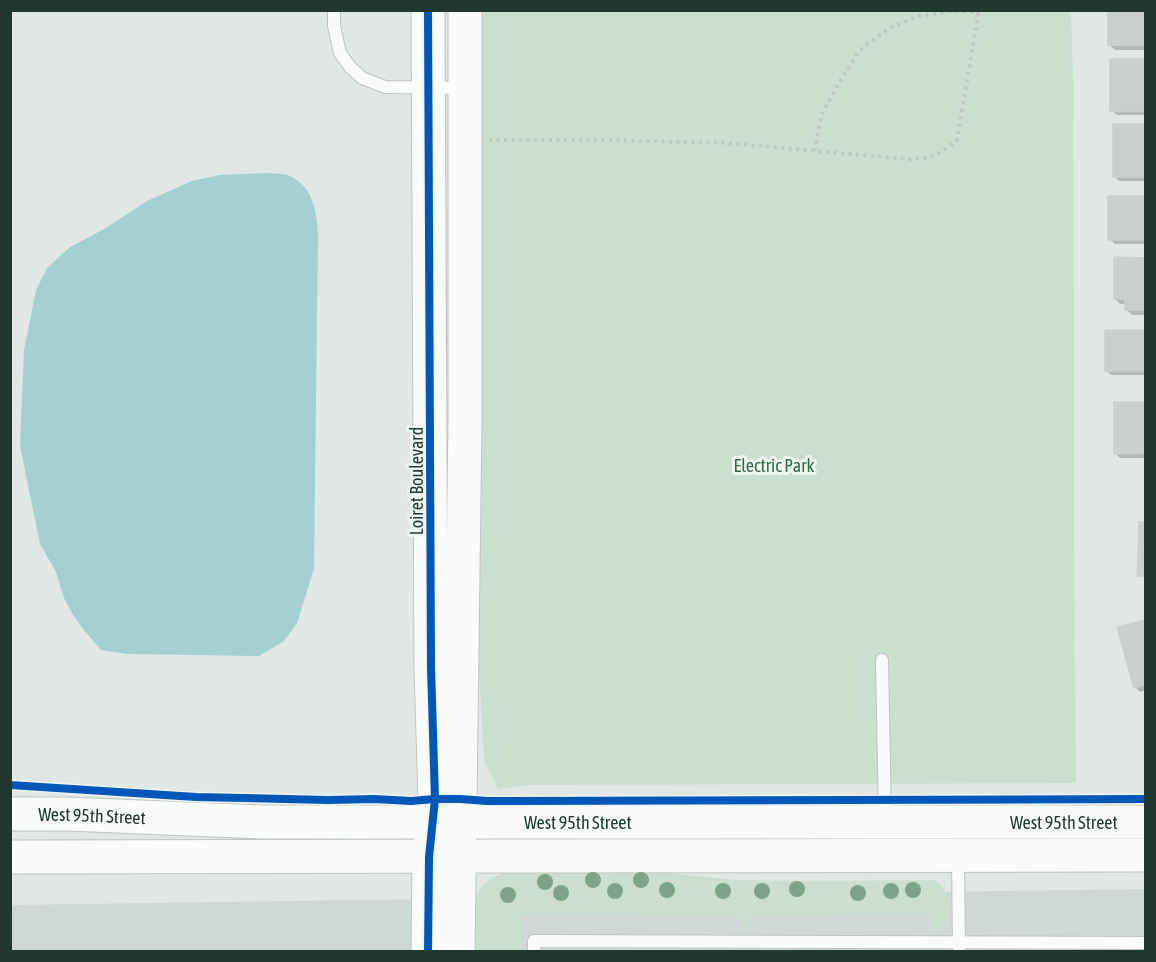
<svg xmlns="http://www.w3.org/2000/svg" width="1156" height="962" font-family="'Asap Condensed',sans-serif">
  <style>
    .built { fill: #cfd8d4 }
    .green { fill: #cbdfd0 }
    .water { fill: #a4d0d2 }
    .shadow { fill: #0003 }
    .building { fill: #cacfcd; stroke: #cad0cd; stroke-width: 1.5 }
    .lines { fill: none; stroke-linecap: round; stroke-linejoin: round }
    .lane-casing { stroke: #bec3c1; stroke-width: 14 }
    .secondary-casing { stroke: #bec4c1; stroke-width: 35 }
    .path { stroke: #bfc7c5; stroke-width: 4; stroke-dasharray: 3 4.5; stroke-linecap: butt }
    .lane { stroke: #fafbfb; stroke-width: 12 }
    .secondary { stroke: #fafbfb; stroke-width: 33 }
    .cycleway-casing { stroke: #eff6f2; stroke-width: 11 }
    .cycleway { stroke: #0057b8; stroke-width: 8 }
    .tree { fill: #7fa38a }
    .labels { text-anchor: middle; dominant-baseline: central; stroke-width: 6; stroke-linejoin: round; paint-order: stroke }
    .park-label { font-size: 18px; fill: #2f6b41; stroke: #eff6f2 }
    .street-label { font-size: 18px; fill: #213830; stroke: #eff6f2 }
  </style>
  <rect width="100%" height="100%" fill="#e1e7e4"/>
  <path class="built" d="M1145,889l1,62 -1135,1 -1,-47z"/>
  <g class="green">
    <path d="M471,11h600l2,66 1,461 2,245 -547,2 -31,4 -14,-29 -10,-181z"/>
    <path d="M511,870l134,1 93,9 54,1 141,-1c4,2 9,5 11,10 6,8 4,31 -2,38l-9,4 -3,-3 -1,-15 -180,1 -1,17 -6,-1 -2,-16 -219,-1v37l-49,1c0,-42 -8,-66 39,-82z"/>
  </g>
  <path class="water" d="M269,173c7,1 17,0 23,4 22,12 25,36 26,58l-4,334 -17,54 -13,18 -25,15 -132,-2 -26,-4 -18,-21 -11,-16 -8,-15 -8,-26 -16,-28 -20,-98 4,-96 12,-60 11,-22 23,-21 36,-19 41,-27 45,-20 28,-6z"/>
  <g class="shadow">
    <path d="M1146,10v40h-31l-5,-5z"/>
    <path d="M1146,61v54h-29l-5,-5z"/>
    <path d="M1146,125v56h-27l-5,-5z"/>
    <path d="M1146,197v47h-31l-5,-5z"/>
    <path d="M1146,259v56h-14l-5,-5v-6h-7l-5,-5z"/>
    <path d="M1146,332v43h-35l-5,-5z"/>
    <path d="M1146,403v55h-26l-5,-5z"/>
    <path d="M1146,621v69l-6,2 -5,-5z"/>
  </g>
  <g class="building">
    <rect x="1108" y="10" width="38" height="35"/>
    <rect x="1110" y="59" width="36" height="52"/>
    <rect x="1113" y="124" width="33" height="53"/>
    <rect x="1108" y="196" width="38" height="44"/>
    <path d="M1114,257l32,1v52h-21v-11h-11z"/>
    <rect x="1105" y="330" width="41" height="41"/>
    <path d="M1114,402h32v51l-32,1z"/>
    <path d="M1139,522h7v54h-9z"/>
    <path d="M1146,620v64l-12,4 -17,-61z"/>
  </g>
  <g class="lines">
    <defs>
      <g id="lane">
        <path d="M334,10v16l6,27 10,14 12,11 23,9 80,1"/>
        <path d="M882,660l3,161"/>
        <path d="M958,857l1,95"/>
        <path d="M534,952v-11l612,2"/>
      </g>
      <g id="secondary">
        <path d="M428,10l3,658 4,131 -6,58 -1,95"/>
        <path id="s1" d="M10,814h58l192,8h886"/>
        <path d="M10,857l1136,-2"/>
        <path d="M458,952l7,-531v-411"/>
      </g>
    </defs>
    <use href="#lane" class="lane-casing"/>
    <use href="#secondary" class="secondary-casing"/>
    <g class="path">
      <path d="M489,140h114l124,3 179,16c23,0 33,-3 51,-19l22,-130"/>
      <path d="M815,151l6,-35 17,-32 22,-34 28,-21 30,-13 35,-5 26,1"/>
    </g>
    <use href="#lane" class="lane"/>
    <use href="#secondary" class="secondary"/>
    <defs>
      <g id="cycleway">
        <path d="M428,10l3,658 4,131 -6,58 -1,95"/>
        <path d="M10,785l186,12 132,3 46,-1 37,2 24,-2h25l27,2 659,-2"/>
      </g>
    </defs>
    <use href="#cycleway" class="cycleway-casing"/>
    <use href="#cycleway" class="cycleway"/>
  </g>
  <g class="tree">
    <circle cx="593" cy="880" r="8"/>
    <circle cx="641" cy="880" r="8"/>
    <circle cx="545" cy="882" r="8"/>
    <circle cx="797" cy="889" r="8"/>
    <circle cx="667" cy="890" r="8"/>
    <circle cx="913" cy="890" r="8"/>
    <circle cx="615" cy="891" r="8"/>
    <circle cx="723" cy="891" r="8"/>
    <circle cx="762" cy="891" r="8"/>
    <circle cx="891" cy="891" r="8"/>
    <circle cx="561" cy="893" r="8"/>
    <circle cx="858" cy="893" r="8"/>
    <circle cx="508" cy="895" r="8"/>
  </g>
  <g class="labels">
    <g class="park-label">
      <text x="774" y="465">Electric Park</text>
    </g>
    <g class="street-label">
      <text transform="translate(416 481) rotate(-90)">Loiret Boulevard</text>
      <text stroke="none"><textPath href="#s1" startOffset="82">West 95th Street</textPath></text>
      <text stroke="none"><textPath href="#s1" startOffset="568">West 95th Street</textPath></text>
      <text stroke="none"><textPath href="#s1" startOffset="1054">West 95th Street</textPath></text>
    </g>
  </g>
  <rect width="1156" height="962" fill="none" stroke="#213830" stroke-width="24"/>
</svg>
